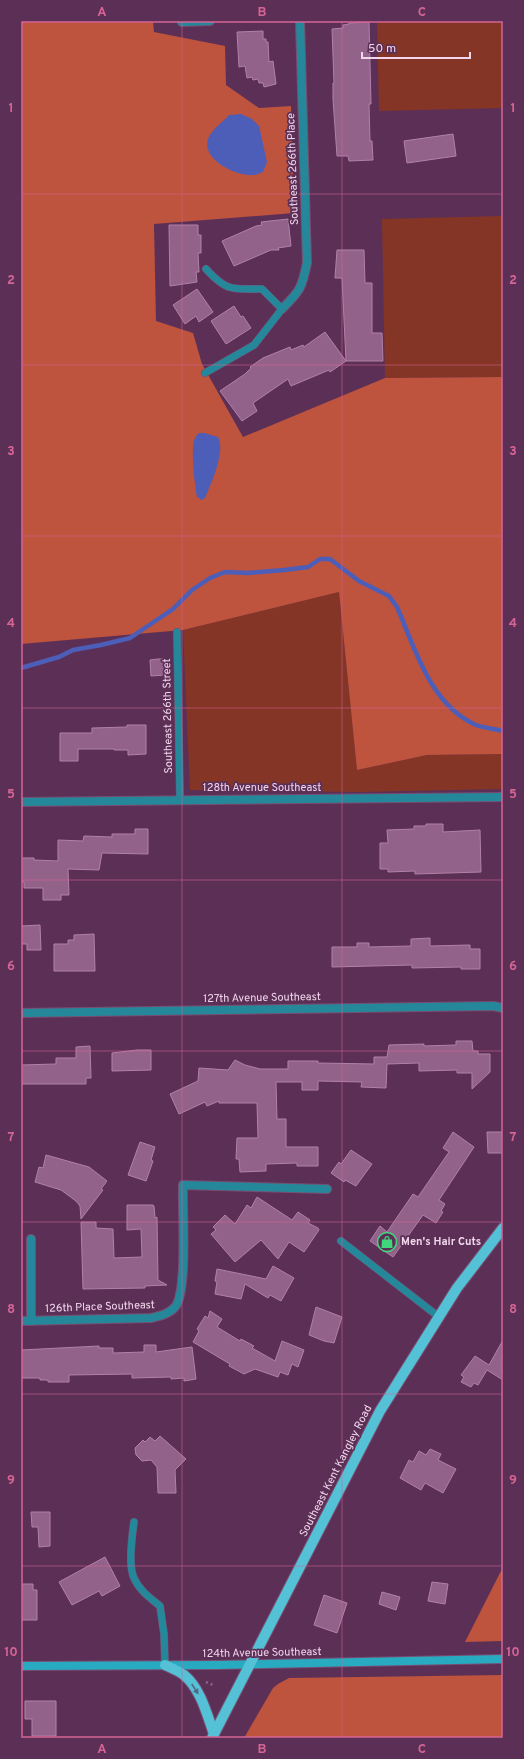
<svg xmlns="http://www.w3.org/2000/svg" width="524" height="1759" font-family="Overpass,sans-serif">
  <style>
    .green { fill: #853526 }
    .forest { fill: #be533e }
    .water { fill: #4d5eb9 }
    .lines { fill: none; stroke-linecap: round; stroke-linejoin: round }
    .stream { stroke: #4d5eb9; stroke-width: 4.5 }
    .building { fill: #92628a; stroke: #b280aa }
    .lane-casing { stroke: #774e71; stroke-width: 8 }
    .street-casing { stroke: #774e71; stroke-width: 10 }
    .secondary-casing { stroke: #774e71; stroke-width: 10 }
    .primary-casing { stroke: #774e71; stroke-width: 12 }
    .path { stroke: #8b6586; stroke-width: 2.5; stroke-dasharray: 2 3; stroke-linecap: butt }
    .lane { stroke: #24889a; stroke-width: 7 }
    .street { stroke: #24889a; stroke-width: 8 }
    .secondary { stroke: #28aac1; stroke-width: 8 }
    .primary { stroke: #54c1d7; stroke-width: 10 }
    .oneway { fill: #596383 }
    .grid { fill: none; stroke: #d56495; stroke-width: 1; stroke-opacity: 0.55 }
    .labels { text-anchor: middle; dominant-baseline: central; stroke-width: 3.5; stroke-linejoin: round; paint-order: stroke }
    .street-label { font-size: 11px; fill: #f1d6ec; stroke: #5c3056 }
    .poi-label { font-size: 11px; font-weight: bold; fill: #f1d6ec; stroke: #5c3056; text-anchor: start }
    .neatline { fill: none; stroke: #d56495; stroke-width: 1.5 }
    .grid-label { font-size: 13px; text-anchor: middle; font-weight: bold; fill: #d56495 }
  </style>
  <rect width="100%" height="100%" fill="#5c3056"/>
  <g class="green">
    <path d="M377,21h126v87l-124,3z"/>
    <path d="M503,216v161l-118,1 -3,-159z"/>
    <path d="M339,592l18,178 70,-15 76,-1v35l-144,3 -169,-2 -7,-160z"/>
  </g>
  <g class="forest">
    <path d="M21,21h132l1,11 71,14 1,39 33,23 32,-2 3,107 -140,11 2,97 37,12 9,31 41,73 142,-59 118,-1v377l-76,1 -70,15 -18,-178 -156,38 -162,14z"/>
    <path d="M503,1567v74l-38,1z"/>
    <path d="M503,1675v63h-259l29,-50 5,-4 11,-6z"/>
  </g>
  <g class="water">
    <path d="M241,114l11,5 7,7 8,36 -4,10c-3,1 -7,3 -9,3 -17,2 -53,-15 -46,-36 3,-9 15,-17 21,-24z"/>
    <path d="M199,433h5l14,4c8,14 -7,47 -13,61l-3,2 -5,-3c-2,-11 -7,-49 -2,-59 0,-1 3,-4 4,-5z"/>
  </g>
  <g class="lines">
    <path class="stream" d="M21,668l38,-11 14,-7 28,-5 29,-7 43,-29 19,-19 18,-12 15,-6 23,1 36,-3 24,-3 12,-8h10l29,22 30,15 8,11c18,41 33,98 79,118 8,3 19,4 27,6"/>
  </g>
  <g class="building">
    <path d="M369,22l2,82h-2l1,37h2l1,19 -24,1 -1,-5h-11l-4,-57v-16h1l-2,-54 11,-1v-3l6,-1v-1z"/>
    <path d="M263,31v8h3v3h2l1,20 4,-1 3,23 -12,3 -1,-4h-4l-1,-4 -5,1 -1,-3 -5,1 -2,-12 -6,1 -2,-35z"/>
    <path d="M453,134l3,22 -49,7 -3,-22z"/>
    <path d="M288,219l3,27 -13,2 1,2h-8l-37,16 -12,-25 34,-15 6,-1 -1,-3z"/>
    <path d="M169,225h29v10h3v18h-3l1,19h-3l1,10 -27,4z"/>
    <path d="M337,250h27l1,33h7v50h10l1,28h-37l-4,-83h-7z"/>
    <path d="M197,289l16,23 -14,10 -3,-6 -11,8 -12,-19z"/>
    <path d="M234,306l7,11 2,-1 8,12 -25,16 -15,-23z"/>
    <path d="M325,332l21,29 -16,11 -1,-2 -38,16 -3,-7 -35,24 4,8 -15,10 -22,-30 25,-17 6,-6 -1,-1 13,-9 27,-11 1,3 12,-5 1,2z"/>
    <path d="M158,659h6l1,16 -14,1 -1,-16z"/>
    <path d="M127,725h19v29l-18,1v-5h-14v-1h-36v12h-18v-28h32v-5l35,-1z"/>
    <path d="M426,824h17v8l37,-2 1,42 -66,2v-3l-27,1v-3h-8v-26h8l-1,-13 27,-1v-3h12z"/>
    <path d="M135,829h13v25l-46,-1 -3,17 -31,-1 1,26h-8v5h-18v-12h-19v-6l-3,-1v-23h13v2l24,1v-21l25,1 1,-5 28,1v-3h23z"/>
    <path d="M40,925l1,25h-14v-6h-6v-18z"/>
    <path d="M94,934l1,37h-41v-27h14v-4h6v-5z"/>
    <path d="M430,938v8l40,-1v4h10v20h-19v-2l-49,1v-3l-80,2v-20h25v-4h12v4l42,-1v-7z"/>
    <path d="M456,1041h16l1,10h5v3h12v18l-18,17v-16h-15v-3l-38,1v-8l-32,1 -1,24 -25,-1 1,-5 -44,-1v9h-16v-8h-26l1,37h9v28h32v19h-21v-3l-31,1v7l-26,1 -1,-13h-3l1,-21h21l-1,-35h-38v-2l-12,5 -2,-4 -26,12 -9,-20 28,-13 1,-13 29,2 7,-10 10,5 15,4h28v-8h30v2l56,1v-7h13l2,-12 35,-1v2l32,-1z"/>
    <path d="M90,1046l1,32h-5v6h-65v-19l35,-1v-6h20v-11z"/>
    <path d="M137,1050h14v20l-39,1v-18z"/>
    <path d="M453,1132l21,15 -35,53 6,4 -4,7 2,1 -7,11 -13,-8 -30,42 -23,-16 10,-15 7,6 26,-38 5,3 31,-45 -6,-4z"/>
    <path d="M487,1132h15l1,21h-15z"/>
    <path d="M140,1142l15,5 -4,13 2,1 -7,20 -18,-6z"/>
    <path d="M351,1150l21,14 -16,22 -11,-6 -1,2 -13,-9 8,-11 2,2z"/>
    <path d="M46,1155l43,12 18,14 -6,8 2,1 -22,29 -1,-13 -4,-5 -15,-11 -26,-8 4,-15 4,1z"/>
    <path d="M257,1197l35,23 6,-8 12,8 -2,3 10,5 1,2 -15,22 -15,-10 -11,17 -17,-19 -26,22 -24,-28 5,-4 -3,-3 12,-12 10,9 12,-19 4,3z"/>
    <path d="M127,1205h26l1,1 1,12 2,-1 1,63 9,5 -22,1v2l-62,1 -2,-67h15v6l17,1 1,29 28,-1 -1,-28 -14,1z"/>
    <path d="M273,1266l21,12 -13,23 -11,-6 -2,3 -23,-14 -4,15 -26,-5 2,-12 -2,-1 2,-12 49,10z"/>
    <path d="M316,1307l26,10 -8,26 -10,-2 -15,-6z"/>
    <path d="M210,1311l12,8 -5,8 23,14 1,-2 13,7 -2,2 23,13 7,-20 22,9 -6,17 -6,-3 -4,11 -8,-3 -2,5 -23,-8 -11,5 -15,-8 1,-2 -37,-22 6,-11 -2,-2 8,-13 3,2z"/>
    <path d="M503,1340v40l-16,-10 -9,15 -4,-2 -3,4 -10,-5 3,-5 -3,-2 14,-19 14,9z"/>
    <path d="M144,1345h12v7l36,-5 4,32 -12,2v-3l-13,1v-2l-39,1v-4l-63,1v7h-21v-2h-8v-2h-19v-28l78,-4v2h14v5l31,-1z"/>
    <path d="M160,1436l26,23 -11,11 1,23h-18l-1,-26 -6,-7 -9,1 -6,-6 -1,-7 8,-8 2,2 5,-5 5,4z"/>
    <path d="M430,1449l11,5 -3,6 18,9 -13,24 -18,-10 -4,7 -21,-12 9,-18 4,2 6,-11 7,4z"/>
    <path d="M31,1512h19v34l-11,1 -1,-20h-6z"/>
    <path d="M105,1557l15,29 -18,10 -3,-5 -27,14 -13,-23z"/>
    <path d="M432,1582l16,2 -3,20 -17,-3z"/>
    <path d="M22,1584h11v6h4v30h-16z"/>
    <path d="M382,1592l18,5 -4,13 -17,-6z"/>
    <path d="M324,1595l23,8 -10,30 -23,-8z"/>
    <path d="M25,1701h31v35h-24v-17h-7z"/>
  </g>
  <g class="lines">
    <defs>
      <g id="lane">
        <path d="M205,373l49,-28 28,-36 -20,-20c-30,0 -35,3 -56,-20"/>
        <path d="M177,632l3,168"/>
        <path d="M341,1241l98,76"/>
        <path d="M134,1522c-2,14 -6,44 0,56 5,12 16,20 26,28l4,28 1,31"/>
      </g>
      <g id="street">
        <path d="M182,22l28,-1"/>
        <path d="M282,309c18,-18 20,-21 25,-46l-7,-242"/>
        <path d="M21,802l482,-5"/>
        <path d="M21,1013l472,-7 10,2"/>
        <path d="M21,1321l130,-3c9,-2 18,-4 24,-11 13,-15 7,-99 8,-122l144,4"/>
        <path d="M31,1321v-82"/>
      </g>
      <path id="secondary" d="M21,1666l196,-1 286,-6"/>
      <g id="primary">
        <path d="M165,1665c6,3 14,6 19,10 17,14 23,40 30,59"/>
        <path d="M212,1738l168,-327 77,-123 46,-60"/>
      </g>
    </defs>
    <use href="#lane" class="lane-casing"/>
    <use href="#street" class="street-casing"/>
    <use href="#secondary" class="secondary-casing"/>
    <use href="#primary" class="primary-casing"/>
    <path class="path" d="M206,1682l7,3"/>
    <use href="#lane" class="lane"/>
    <use href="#street" class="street"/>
    <use href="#secondary" class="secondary"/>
    <use href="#primary" class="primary"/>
  </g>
  <defs><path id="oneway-solid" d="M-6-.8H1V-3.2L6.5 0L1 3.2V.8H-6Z"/></defs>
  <use class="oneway" href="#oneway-solid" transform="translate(195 1689) rotate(57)"/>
  <path class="grid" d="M182,21v1717M342,21v1717M21,194h482M21,365h482M21,536h482M21,708h482M21,880h482M21,1051h482M21,1222h482M21,1394h482M21,1566h482"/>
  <defs>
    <symbol id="shop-ring" viewBox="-11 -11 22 22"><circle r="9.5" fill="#5c3056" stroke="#40d77c" stroke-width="1.5"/><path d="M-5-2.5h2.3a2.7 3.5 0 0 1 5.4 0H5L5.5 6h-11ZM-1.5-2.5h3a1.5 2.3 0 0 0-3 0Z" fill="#40d77c"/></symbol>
  </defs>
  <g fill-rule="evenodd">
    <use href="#shop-ring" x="376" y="1231" width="22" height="22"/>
  </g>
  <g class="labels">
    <g class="street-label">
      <text transform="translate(293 169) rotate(-92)">Southeast 266th Place</text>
      <text transform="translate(168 716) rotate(-91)">Southeast 266th Street</text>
      <text x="262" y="788">128th Avenue Southeast</text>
      <text transform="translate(262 998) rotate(-1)">127th Avenue Southeast</text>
      <text transform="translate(100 1307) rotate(-2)">126th Place Southeast</text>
      <text transform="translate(336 1471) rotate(-63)">Southeast Kent Kangley Road</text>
      <text transform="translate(262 1653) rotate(-1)">124th Avenue Southeast</text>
    </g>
    <g class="poi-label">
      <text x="401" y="1242">Men's Hair Cuts</text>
    </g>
  </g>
  <rect width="524" height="1759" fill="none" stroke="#5c3056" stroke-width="44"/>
  <path d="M362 52v6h108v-6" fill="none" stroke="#f1d6ec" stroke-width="2"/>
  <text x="368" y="52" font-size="12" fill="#f1d6ec" stroke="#5c3056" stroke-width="3" paint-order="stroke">50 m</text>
  <rect x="22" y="22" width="480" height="1715" class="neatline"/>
  <g class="grid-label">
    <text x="102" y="16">A</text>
    <text x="262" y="16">B</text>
    <text x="422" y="16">C</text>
    <text x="11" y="112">1</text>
    <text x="513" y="112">1</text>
    <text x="11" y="284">2</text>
    <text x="513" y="284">2</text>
    <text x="11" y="455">3</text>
    <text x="513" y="455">3</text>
    <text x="11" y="627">4</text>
    <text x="513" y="627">4</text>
    <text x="11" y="798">5</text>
    <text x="513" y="798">5</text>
    <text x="11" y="970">6</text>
    <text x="513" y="970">6</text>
    <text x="11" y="1141">7</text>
    <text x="513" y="1141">7</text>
    <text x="11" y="1313">8</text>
    <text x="513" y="1313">8</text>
    <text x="11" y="1484">9</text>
    <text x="513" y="1484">9</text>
    <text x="11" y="1656">10</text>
    <text x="513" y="1656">10</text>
    <text x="102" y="1753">A</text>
    <text x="262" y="1753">B</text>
    <text x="422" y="1753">C</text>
  </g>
</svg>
